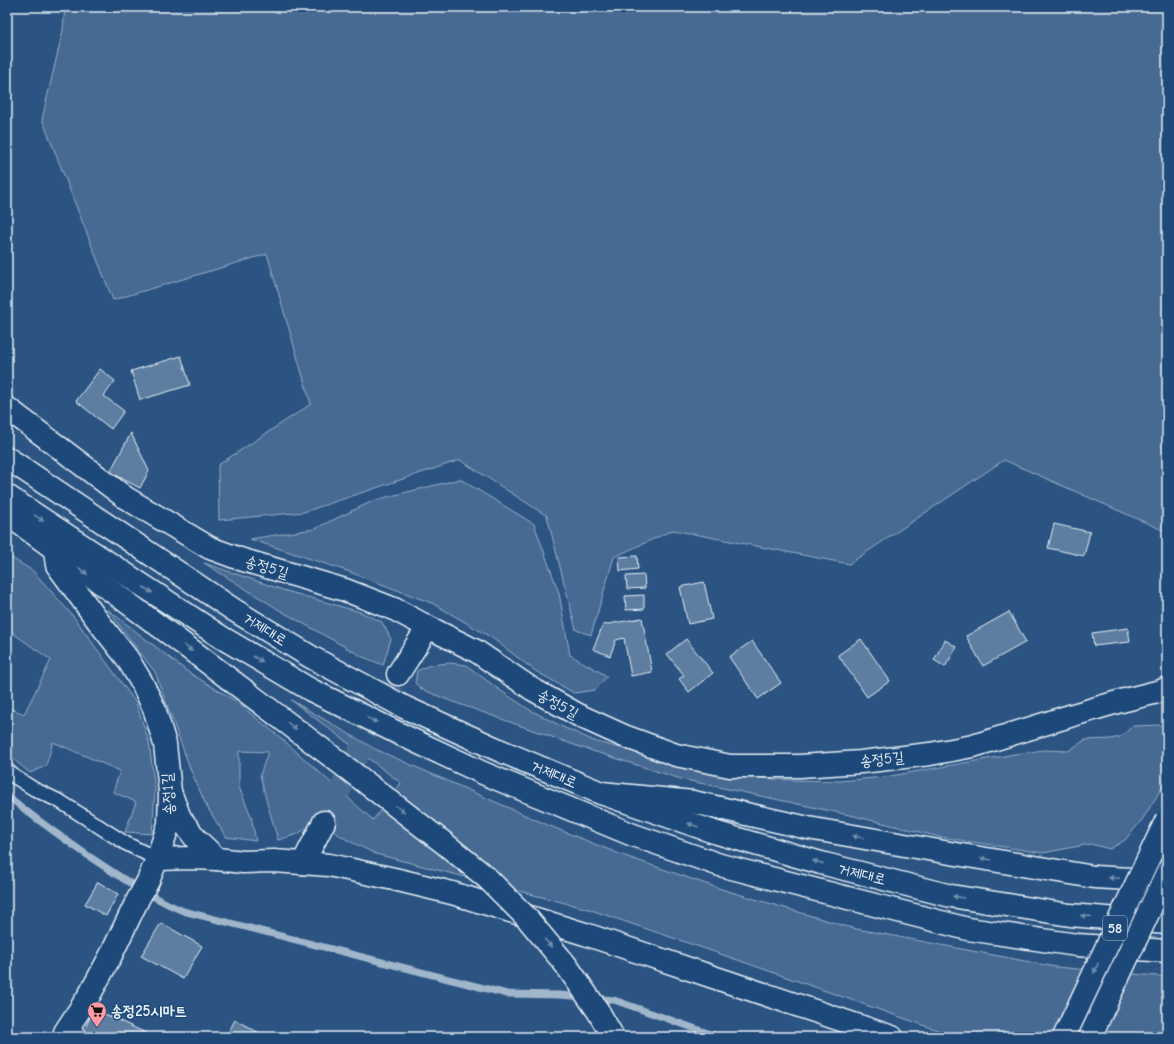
<svg xmlns="http://www.w3.org/2000/svg" width="1174" height="1044" font-family="'Comic Neue','Poor Story',sans-serif">
  <style>
    .green { fill: #476b93; stroke: #98aec6 }
    .lines { fill: none; stroke-linecap: round; stroke-linejoin: round }
    .stream { stroke: #a0b6cb; stroke-width: 7 }
    .building { fill: #5d7da1; stroke: #e8f1f8 }
    .street-tunnel { stroke: #476c94; stroke-width: 22; stroke-dasharray: 22 11; stroke-linecap: butt }
    .lane-casing { stroke: #e8f1f8; stroke-width: 16 }
    .street-casing { stroke: #e8f1f8; stroke-width: 25 }
    .secondary-casing { stroke: #e8f1f8; stroke-width: 25 }
    .highway-casing { stroke: #e8f1f8; stroke-width: 25 }
    .lane { stroke: #1f4a7a; stroke-width: 13 }
    .street { stroke: #1f4a7a; stroke-width: 22 }
    .secondary { stroke: #1f4a7a; stroke-width: 22 }
    .highway { stroke: #1f4a7a; stroke-width: 22 }
    .highway-bridge-casing { stroke: #e8f1f8; stroke-width: 25; stroke-linecap: butt }
    .highway-bridge { stroke: #1f4a7a; stroke-width: 22 }
    .oneway { fill: #6f8dac }
    .labels { text-anchor: middle; dominant-baseline: central; stroke-width: 3; stroke-linejoin: round; paint-order: stroke }
    .shield { fill: #1f4a7a; stroke: #acbfd2; stroke-width: 1 }
    .shield-label { font-size: 14px; font-weight: bold; fill: #e8f1f8 }
    .street-label { font-size: 15px; fill: #e8f1f8; stroke: #1f4a7a }
    .poi-label { font-size: 15px; font-weight: bold; fill: #e8f1f8; stroke: #1f4a7a; text-anchor: start }
  </style>
  <rect width="100%" height="100%" fill="#2b5482"/>
  <filter id="ink" filterUnits="userSpaceOnUse"><feTurbulence type="fractalNoise" baseFrequency=".025" numOctaves="2"/><feDisplacementMap in="SourceGraphic" scale="8" xChannelSelector="R" yChannelSelector="G"/><feConvolveMatrix kernelMatrix="1 2 1 2 8 2 1 2 1" color-interpolation-filters="sRGB"/></filter>
  <g filter="url(#ink)">
    <g class="green">
      <path d="M65,7h1102v525l-163,-72 -155,104 -176,-34 -59,27 -23,78 -15,-5 -29,-114 -87,-56 -156,52 -85,8 -1,-55 93,-61 -44,-150 -154,46 -71,-181 21,-89z"/>
      <path d="M460,479l74,45 25,69 11,62 37,21 -12,14 -21,3 -40,-23 -42,-32 -58,-34 -87,-33 -97,-32 64,-10 61,-29z"/>
      <path d="M7,555l26,16 40,45 63,87 13,39 6,48 -3,44 -27,-2 11,-30 -23,-10 7,-21 -67,-29 -7,24 -16,7 -23,-19v-47l17,7 27,-54 -44,-31z"/>
      <path d="M204,563l79,27 77,22 22,10 9,17 -8,26 -20,-8 -82,-46z"/>
      <path d="M107,609l81,63 46,28 47,38 92,82 28,-37 -110,-83 84,49 175,77 72,29 96,33 134,40 204,39 111,10v60h-210l-228,-80 -141,-48 -212,-55 -27,-13 -33,-20 -18,13 -20,6 -11,-37 -7,-28 8,-23 -29,-1v36l12,29 5,25 -30,-4 -19,-30 -16,-36 -36,-99z"/>
      <path d="M450,663l16,2 35,26 29,19 35,18 32,14 28,7 33,11 34,9 45,8 57,3 46,1 45,-4 130,-23 29,-4 24,1 17,-11 25,-1 10,-2 13,-11 28,-1 6,-6v56l-7,16 -18,29 -17,20 -15,9 -20,-5 -47,9 -103,-16 -86,-21 -173,-37 -101,-32 -132,-47 -27,-11 -6,-6 2,-12 13,-6z"/>
    </g>
    <g class="lines">
      <g class="stream">
        <path d="M7,795c26,23 55,42 83,62 30,20 60,40 93,54l324,83 53,1 23,2"/>
        <path d="M595,998l19,2 105,37"/>
      </g>
    </g>
    <g class="building">
      <path d="M181,356l9,29 -50,15 -9,-29z"/>
      <path d="M100,369l15,12 -11,15 20,15 -13,18 -35,-28z"/>
      <path d="M131,433l18,38 -9,17 -30,-16z"/>
      <path d="M1054,524l36,8 -6,24 -36,-8z"/>
      <path d="M637,556l1,13 -18,2 -1,-14z"/>
      <path d="M644,575l1,13 -18,1 -1,-13z"/>
      <path d="M704,582l8,37 -24,5 -8,-37z"/>
      <path d="M644,595v14l-18,1 -1,-14z"/>
      <path d="M1009,612l17,30 -43,24 -17,-30z"/>
      <path d="M642,618l10,54 -21,4 -7,-38 -8,2 -6,16 -17,-7 10,-24z"/>
      <path d="M1128,628l2,14 -36,4 -2,-13z"/>
      <path d="M686,639l27,34 -24,19 -10,-13 5,-4 -17,-21z"/>
      <path d="M861,639l29,42 -23,16 -29,-42z"/>
      <path d="M945,640l12,7 -12,20 -11,-7z"/>
      <path d="M752,641l29,42 -23,16 -29,-42z"/>
      <path d="M98,882l20,12 -12,22 -21,-12z"/>
      <path d="M161,923l41,23 -19,33 -42,-23z"/>
      <path d="M94,1009l54,25 -1,3h-53l-11,-5z"/>
      <path d="M235,1020l32,17h-41z"/>
      <path d="M7,1029l12,6 -1,2h-11z"/>
    </g>
    <g class="lines">
      <path class="street-tunnel" d="M324,822l74,-148"/>
      <defs>
        <path id="lane" d="M7,770l8,7 19,12 27,13 64,41 32,16"/>
        <g id="street">
          <path d="M7,408l119,90 84,50 30,11 105,31 49,19 34,18 -30,47"/>
          <path d="M55,550l2,15 41,56 29,37 15,25 12,25 11,36 5,48 -1,32 -12,35 -9,22 -10,18 -27,56 -21,39 -25,38 10,5"/>
          <path d="M303,863l21,-41"/>
        </g>
        <g id="secondary">
          <path d="M7,458l227,152 77,47 93,50 97,44 100,42 113,39 107,31 130,33 119,19 97,8"/>
          <path d="M7,496l214,141 90,53 91,45 81,38 150,62 87,30 248,64 109,16 90,6"/>
          <path d="M428,627l48,24 56,38 50,28 42,19 52,19 54,11h70l61,-4 69,-8 43,-8 100,-31 48,-14 40,-10 6,-3"/>
          <path d="M170,792l10,26 16,21 21,20 26,3 31,-1 55,4 65,14 58,14 133,41 307,103"/>
          <path d="M157,859l35,-1 25,1"/>
        </g>
        <g id="highway">
          <path d="M7,514l171,126 191,145"/>
          <path d="M601,793l92,9 115,26 142,25 144,24 73,4"/>
        </g>
      </defs>
      <use href="#lane" class="lane-casing"/>
      <use href="#street" class="street-casing"/>
      <use href="#secondary" class="secondary-casing"/>
      <use href="#highway" class="highway-casing"/>
      <use href="#lane" class="lane"/>
      <use href="#street" class="street"/>
      <use href="#secondary" class="secondary"/>
      <use href="#highway" class="highway"/>
      <defs>
        <g id="highway-bridge">
          <path d="M369,785l75,58 43,35 40,40 39,47 32,46 15,26"/>
          <path d="M1064,1037l103,-218"/>
          <path d="M1090,1037l77,-164"/>
        </g>
      </defs>
      <use href="#highway-bridge" class="highway-bridge-casing"/>
      <use href="#highway-bridge" class="highway-bridge"/>
    </g>
    <defs><path id="oneway-solid" d="M-6-.8H1V-3.2L6.5 0L1 3.2V.8H-6Z"/></defs>
    <g class="oneway">
      <use href="#oneway-solid" transform="translate(39 518) rotate(34)"/>
      <use href="#oneway-solid" transform="translate(83 571) rotate(36)"/>
      <use href="#oneway-solid" transform="translate(148 590) rotate(33)"/>
      <use href="#oneway-solid" transform="translate(188 648) rotate(37)"/>
      <use href="#oneway-solid" transform="translate(258 659) rotate(30)"/>
      <use href="#oneway-solid" transform="translate(372 720) rotate(26)"/>
      <use href="#oneway-solid" transform="translate(292 726) rotate(37)"/>
      <use href="#oneway-solid" transform="translate(400 809) rotate(38)"/>
      <use href="#oneway-solid" transform="translate(693 825) rotate(-161)"/>
      <use href="#oneway-solid" transform="translate(858 837) rotate(-170)"/>
      <use href="#oneway-solid" transform="translate(986 859) rotate(-171)"/>
      <use href="#oneway-solid" transform="translate(818 862) rotate(-164)"/>
      <use href="#oneway-solid" transform="translate(1114 878) rotate(-177)"/>
      <use href="#oneway-solid" transform="translate(958 897) rotate(-171)"/>
      <use href="#oneway-solid" transform="translate(1086 916) rotate(-175)"/>
      <use href="#oneway-solid" transform="translate(548 943) rotate(49)"/>
      <use href="#oneway-solid" transform="translate(1096 968) rotate(115)"/>
    </g>
  </g>
  <defs>
    <symbol id="supermarket-pin" viewBox="-11 -11 22 30"><path d="M0 17L-7.5 6A9.5 9.5 0 1 1 7.5 6Z" fill="#ff9aa2" stroke="#1f4a7a"/><path d="M-6-5.5h2.5l.6 2H6L4.5 2H-2.5L-4.4-4H-6ZM-1.5 3.2a1.3 1.3 0 1 0 .1 0ZM3 3.2a1.3 1.3 0 1 0 .1 0Z" fill="#111"/></symbol>
  </defs>
  <g fill-rule="evenodd">
    <use href="#supermarket-pin" x="86" y="1000" width="22" height="30"/>
  </g>
  <g class="labels">
    <rect class="shield" x="1103" y="916" width="24" height="24" rx="3"/>
    <g class="shield-label">
      <text x="1115" y="928">58</text>
    </g>
    <g class="street-label">
      <text transform="translate(267 567) rotate(17)">송정5길</text>
      <text transform="translate(265 629) rotate(32)">거제대로</text>
      <text transform="translate(558 704) rotate(29)">송정5길</text>
      <text transform="translate(882 759) rotate(-6)">송정5길</text>
      <text transform="translate(554 774) rotate(23)">거제대로</text>
      <text transform="translate(168 794) rotate(-93)">송정1길</text>
      <text transform="translate(862 874) rotate(14)">거제대로</text>
    </g>
    <g class="poi-label">
      <text x="111" y="1011">송정25시마트</text>
    </g>
  </g>
  <rect width="1174" height="1044" fill="none" stroke="#1f4a7a" stroke-width="24"/>
  <rect x="12" y="12" width="1150" height="1020" fill="none" stroke="#e8f1f8" stroke-width="1.5" filter="url(#ink)"/>
</svg>
